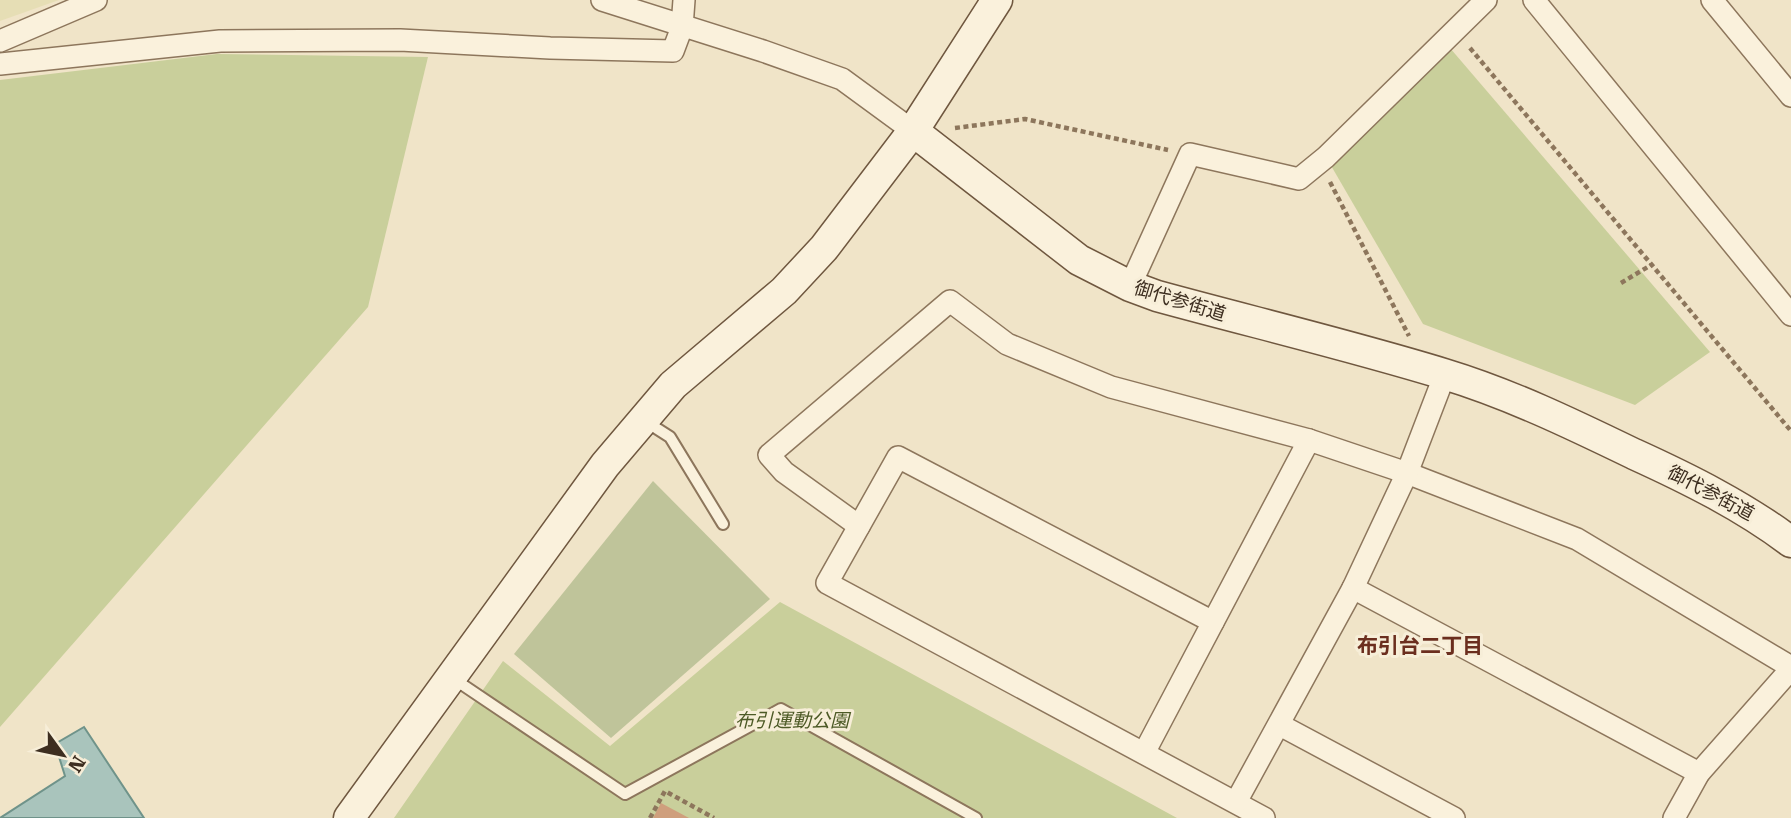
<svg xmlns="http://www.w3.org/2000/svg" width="1791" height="818" font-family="'Roboto Serif','Noto Sans JP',serif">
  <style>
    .farmland { fill: #e6deb5 }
    .green { fill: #c9cf9b }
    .cemetery { fill: #bfc49a }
    .water { fill: #a9c4bc; stroke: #6f938a; stroke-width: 2 }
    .building { fill: #cf9f7d }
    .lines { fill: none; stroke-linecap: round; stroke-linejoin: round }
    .lane-casing { stroke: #8d765c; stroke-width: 14 }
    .street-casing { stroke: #8d765c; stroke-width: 24 }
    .secondary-casing { stroke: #6f573f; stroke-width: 33 }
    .path { stroke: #8d765c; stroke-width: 4.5; stroke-dasharray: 5 3.5; stroke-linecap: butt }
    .lane { stroke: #faf1dc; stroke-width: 10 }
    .street { stroke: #faf1dc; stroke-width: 21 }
    .secondary { stroke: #faf1dc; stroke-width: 30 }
    .labels { text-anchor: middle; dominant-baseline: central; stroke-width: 6; stroke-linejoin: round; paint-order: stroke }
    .street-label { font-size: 19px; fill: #3d2e20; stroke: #f7eed8 }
    .park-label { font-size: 19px; font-style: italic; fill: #4d5a26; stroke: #f7eed8 }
    .neighbourhood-label { font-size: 21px; font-weight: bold; fill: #6b2e1e; stroke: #f7eed8 }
  </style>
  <rect width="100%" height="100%" fill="#f0e4c8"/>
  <path class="farmland" d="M0,0h59l-59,21z"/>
  <g class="green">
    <path d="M1444,41l266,311 -75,53 -212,-81 -97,-167z"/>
    <path d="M217,54l211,3 -60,250 -368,420v-647z"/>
    <path d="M780,602l397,216h-783l109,-157 107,85z"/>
  </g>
  <path class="cemetery" d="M653,481l117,118 -159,139 -97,-84z"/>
  <path class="water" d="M84,727l60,91h-144l65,-42 -10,-32z"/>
  <path class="building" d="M661,803l28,15h-36z"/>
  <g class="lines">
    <defs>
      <g id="lane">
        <path d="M645,421l25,16 53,87"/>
        <path d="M454,679l171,115 156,-85 195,109"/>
      </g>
      <g id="street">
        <path d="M602,0l161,51 79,28 71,52"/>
        <path d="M1534,0l257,315"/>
        <path d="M1712,0l79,96"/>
        <path d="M0,41l96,-41"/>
        <path d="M0,64l220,-23 180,-1 150,8 123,3 9,-24 2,-27"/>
        <path d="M1130,286l60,-132 109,25 27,-22 160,-157"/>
        <path d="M859,526l-75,-54 -15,-17 181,-154 57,43 104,43 198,53 98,33 170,66 214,128"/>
        <path d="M1353,588l346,185"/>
        <path d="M1213,622l-315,-165 -71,126 437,235"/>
        <path d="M1280,725l174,93"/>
        <path d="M1144,753l165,-313"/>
        <path d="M1236,802l117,-214 54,-115 38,-99"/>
        <path d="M1674,818l25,-45 92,-104"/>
      </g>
      <g id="secondary">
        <path d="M913,131l166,129 51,26 27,10c95,26 192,49 287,78 66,20 128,50 190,80 55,25 109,52 157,88"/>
        <path d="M349,818l256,-353 68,-80 111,-94 40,-43 89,-117 84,-131"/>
      </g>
    </defs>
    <use href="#lane" class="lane-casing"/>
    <use href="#street" class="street-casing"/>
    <use href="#secondary" class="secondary-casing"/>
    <g class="path">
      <path d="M1470,48l321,383"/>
      <path d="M955,128l70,-9 143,31"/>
      <path d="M1330,182l79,154"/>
      <path d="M1621,283l30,-18"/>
      <path d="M650,818l15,-27 49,27"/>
    </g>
    <use href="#lane" class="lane"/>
    <use href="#street" class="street"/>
    <use href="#secondary" class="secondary"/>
  </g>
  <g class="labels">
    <g class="street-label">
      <text transform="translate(1180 301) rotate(17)">御代参街道</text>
      <text transform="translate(1711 493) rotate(28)">御代参街道</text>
    </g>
    <g class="park-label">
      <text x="792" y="720">布引運動公園</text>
    </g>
    <g class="neighbourhood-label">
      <text x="1420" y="646">布引台二丁目</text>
    </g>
  </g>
  <g transform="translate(63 755) rotate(123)" stroke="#f7eed8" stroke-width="5" paint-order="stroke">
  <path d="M0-5L12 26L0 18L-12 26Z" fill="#3d2e20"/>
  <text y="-10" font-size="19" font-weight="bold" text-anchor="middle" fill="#3d2e20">N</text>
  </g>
</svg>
